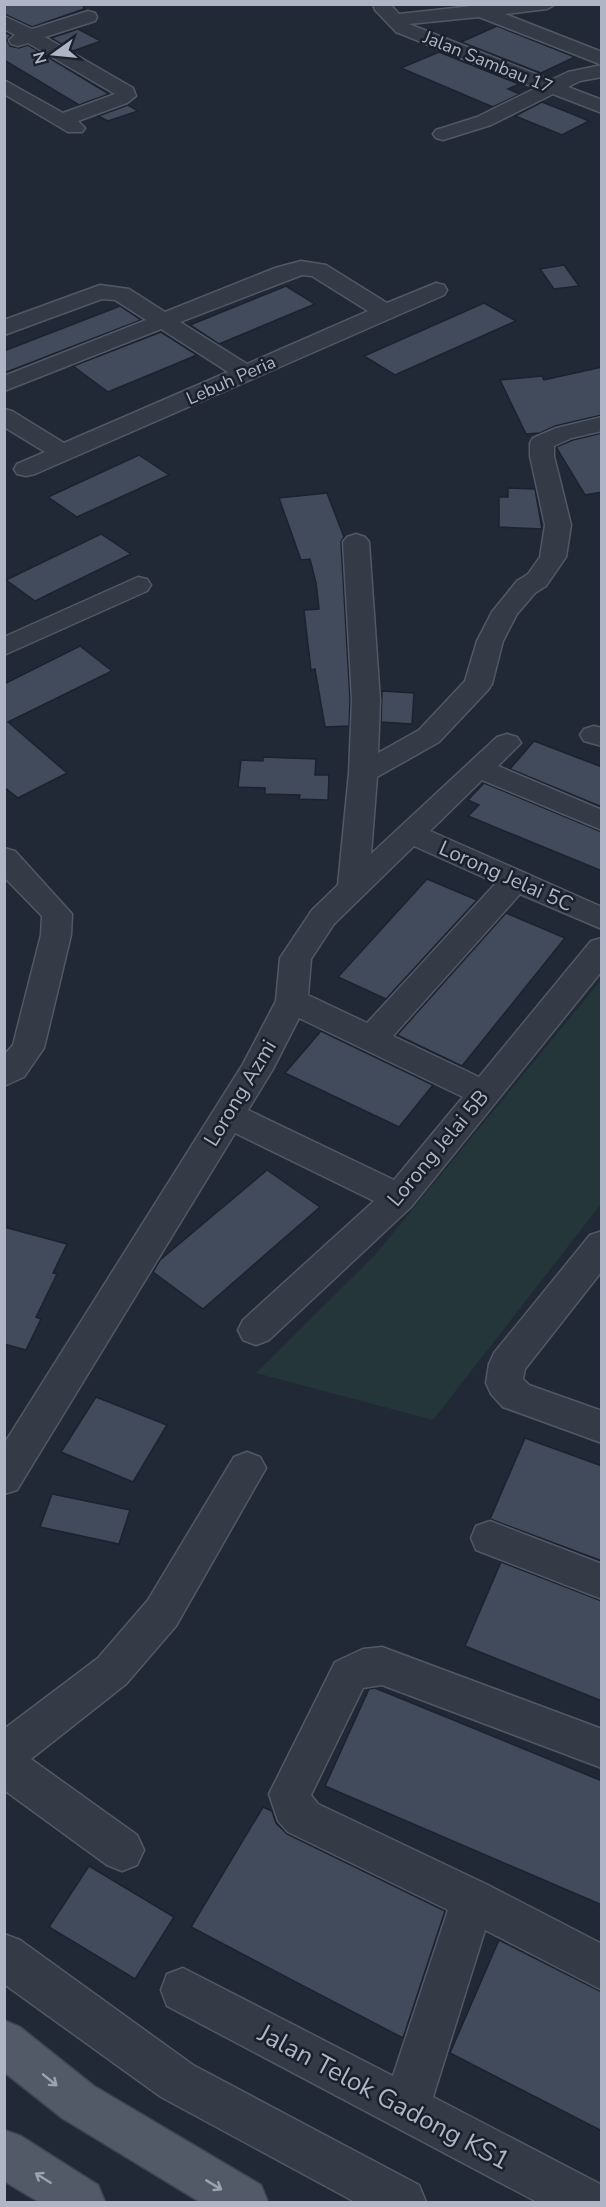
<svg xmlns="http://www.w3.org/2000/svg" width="606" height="2207" font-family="'Nunito Sans',sans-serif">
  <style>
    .green { fill: #243639 }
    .building { fill: #424b5c; stroke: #1c222e; stroke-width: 1.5 }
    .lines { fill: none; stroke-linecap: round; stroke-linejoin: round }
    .minor-casing { stroke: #525865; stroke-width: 3 }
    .major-casing { stroke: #3e4451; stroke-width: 3 }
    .minor { fill: #343b47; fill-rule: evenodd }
    .major { fill: #525a68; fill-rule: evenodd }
    .oneway { stroke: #9ca3b2 }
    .labels { text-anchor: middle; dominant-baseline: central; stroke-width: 5; stroke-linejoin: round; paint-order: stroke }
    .far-street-label { font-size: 18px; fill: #afb5c4; stroke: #1a202c }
    .street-label { font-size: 21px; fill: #afb5c4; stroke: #1a202c }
    .near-street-label { font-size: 26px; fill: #afb5c4; stroke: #1a202c }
  </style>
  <rect width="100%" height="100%" fill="#212937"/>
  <path class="green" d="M601,980v224l-168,216 -177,-47 118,-117z"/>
  <g class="building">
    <path d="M4,4h79l1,5 -52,18 -28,-13z"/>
    <path d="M497,26l78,31 -34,16 -80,-31z"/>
    <path d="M78,29l23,12 -28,10 -22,-13z"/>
    <path d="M4,32l7,3 -4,5 3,6 9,2 9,-3 81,49 -30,11 -75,-45z"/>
    <path d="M439,52l80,32 -11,5 12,5 -27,13 -92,-39z"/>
    <path d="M542,102l23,9 24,10 -27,14 -47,-19z"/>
    <path d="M128,105l10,6 -30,10 -10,-5z"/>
    <path d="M564,265l15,21 -25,3 -14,-20z"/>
    <path d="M286,286l29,18 -96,40 -29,-19z"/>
    <path d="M484,303l32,18 -121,54 -31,-19z"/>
    <path d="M120,306l21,14 -137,53v-22z"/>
    <path d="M161,332l36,23 -89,37 -35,-26z"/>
    <path d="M602,367v48l-47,11 -15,7 -14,1 -26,-54 42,-4 2,4z"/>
    <path d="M602,433v59l-17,3 -29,-48 17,-7z"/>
    <path d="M139,455l30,20 -92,42 -29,-20z"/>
    <path d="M508,488l27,1 7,40 -43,-2v-30h9z"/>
    <path d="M327,493l17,44 -3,5 9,158 -1,26 -24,1 -10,-58 -4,1 -7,-60 15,-1 -3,-26 -6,-24 -9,1 -22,-62z"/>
    <path d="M101,534l30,20 -96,47 -29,-21z"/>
    <path d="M80,646l32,25 -104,51 59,51 -49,25 -14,-11v-103z"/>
    <path d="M382,691l32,2 -2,31 -31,-2z"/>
    <path d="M534,741l68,26v40l-92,-38z"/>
    <path d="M263,757l53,2 -1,16h14l-1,25 -29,-1 1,-4 -35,-1v-6l-27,-1 3,-27 22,1z"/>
    <path d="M484,783l118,49v39l-134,-55 11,-11 -11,-5z"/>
    <path d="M427,879l50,21 -91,99 -48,-22z"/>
    <path d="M506,913l59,25 -103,128 -65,-31z"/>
    <path d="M321,1031l6,3 106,51 -34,42 -114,-54z"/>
    <path d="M267,1170l53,37 -117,102 -50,-37 7,-12z"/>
    <path d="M4,1227l63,17 -14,29 4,1 -21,43 5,2 -15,31 -22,-6z"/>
    <path d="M96,1397l71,28 -34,57 -72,-30z"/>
    <path d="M525,1438l77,28v95l-112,-42z"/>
    <path d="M52,1494l78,16 -11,34 -79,-17z"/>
    <path d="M501,1562l101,39v100l-137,-55z"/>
    <path d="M375,1688l227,93v124l-277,-119 44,-97z"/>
    <path d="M263,1807l9,4 4,12 11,11 158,77 -42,127 -212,-111z"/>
    <path d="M89,1866l85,51 -39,62 -86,-52z"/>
    <path d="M499,1940l103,52v139l-152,-78z"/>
  </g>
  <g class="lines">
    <defs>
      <g id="minor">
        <path d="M373,4h17l9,10 91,-10h66l-9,5 -42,5 97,38v13l-123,-48 -70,7 142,56 17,-8 34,-7v12l-22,4 -12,6 34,13v13l-49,-19 -62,31 -48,15 -7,-2 -3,-4 3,-4 41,-13 59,-29 -140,-56 -21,-22z"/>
        <path d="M88,11l7,2 2,4 -2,4 -50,16 88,51 3,8 -9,7 -49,18 7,7 -3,4h-14l-64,-38v-14l59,33 52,-19 -87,-51 -10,3 -7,-2 -2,-4 6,-5 -11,-6v-13l28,13z"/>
        <path d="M301,261l25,4 61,38 49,-20 8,2 3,5 -3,5 -409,179 -9,2 -9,-2 -3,-5 3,-5 28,-12 -41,-25v-18l8,2 52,32 164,-71 -67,-43 -157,62v-15l142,-56 -31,-20 -13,-1 -98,36v-15l96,-35 29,4 36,23 110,-44zM302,275l10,1 56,35 -121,53 -67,-42z"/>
        <path d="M602,417v14l-30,7 -18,8v10l17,69 -5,32 -20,29 -11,7 -18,21 -14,27 -11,43 -4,6 -49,52 -62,35 -6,77 126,-117 10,-3 10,3 4,6 -23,23 104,44v20l-120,-50 -52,51 172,76v22l-82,-35 -127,142 86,41 112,-136 11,-3v33l-191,236 -142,133 -13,5 -13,-5 -5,-10 5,-10 131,-119 -139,-68 -218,357 -13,4v-50l239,-380 33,-63 4,-43 32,-48 26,-25 11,-112 3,-73 -9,-158 4,-5 9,-3 9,3 4,5 11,158 -2,53 41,-23 46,-49 12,-40 15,-29 25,-31 11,-7 12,-17 5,-32 -15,-69v-13l3,-5 23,-10zM414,846l82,37 -129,140 -59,-28 3,-36 23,-35zM299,1018l164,79 -69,83 -146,-70 25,-41z"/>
        <path d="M138,577l9,2 4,6 -4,6 -143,64v-18z"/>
        <path d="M594,726l8,2v18l-18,-5 -4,-6 4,-6z"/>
        <path d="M4,848l11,3 57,63 -1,21 -27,113 -20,29 -20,9v-31l9,-10 28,-110 1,-19 -38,-39z"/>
        <path d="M602,1231v40l-77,98 -2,10 6,6 73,26v32l-99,-36 -12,-13 -5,-11 3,-19 5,-11 96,-118z"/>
        <path d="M247,1452l13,5 6,11 -90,158 -50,58 -95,75 106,76 7,15 -7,15 -15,6 -15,-6 -103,-75v-61l94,-71 50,-58 86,-143z"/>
        <path d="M490,1521l112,43v35l-126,-49 -5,-12 5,-12z"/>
        <path d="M382,1647l220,82v39l-220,-83 -19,3 -52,107 7,9 170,81 114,59v46l-117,-60 -52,167 169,88v17h-65l-370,-196 -6,-16 6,-16 16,-6 210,108 55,-166 -160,-78 -10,-11 -9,-27 66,-132 28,-13z"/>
        <path d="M4,1934l16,6 173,125 226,120 7,17h-71l-194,-105 -157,-113z"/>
      </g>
      <g id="major">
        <path d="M4,2020l16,7 74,59 167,99 7,17h-68l-138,-84 -58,-46z"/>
        <path d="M4,2130l17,6 77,49 7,17h-66l-35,-21z"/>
      </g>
    </defs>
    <use href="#minor" class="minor-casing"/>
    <use href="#major" class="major-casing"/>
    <use href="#minor" class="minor"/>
    <use href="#major" class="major"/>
  </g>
  <defs><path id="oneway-shaft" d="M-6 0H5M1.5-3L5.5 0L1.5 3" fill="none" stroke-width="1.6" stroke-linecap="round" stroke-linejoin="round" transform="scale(1.5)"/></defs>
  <g class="oneway">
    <use href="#oneway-shaft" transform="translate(50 2080) rotate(39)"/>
    <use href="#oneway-shaft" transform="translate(43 2178) rotate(-148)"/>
    <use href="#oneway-shaft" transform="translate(214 2185) rotate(31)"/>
  </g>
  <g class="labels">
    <g class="far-street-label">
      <text transform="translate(488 62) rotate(22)">Jalan Sambau 17</text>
      <text transform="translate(231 380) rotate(-24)">Lebuh Peria</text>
    </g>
    <g class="street-label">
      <text transform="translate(506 876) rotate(24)">Lorong Jelai 5C</text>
      <text transform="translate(240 1093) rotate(-59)">Lorong Azmi</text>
      <text transform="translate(438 1148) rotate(-50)">Lorong Jelai 5B</text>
    </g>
    <g class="near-street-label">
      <text transform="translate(384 2097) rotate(28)">Jalan Telok Gadong KS1</text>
    </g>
  </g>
  <rect width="606" height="2207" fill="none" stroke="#afb5c4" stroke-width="12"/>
  <g transform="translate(54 54) rotate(255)" stroke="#1a202c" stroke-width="4.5" paint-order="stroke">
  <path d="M0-4.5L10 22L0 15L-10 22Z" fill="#afb5c4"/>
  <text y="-9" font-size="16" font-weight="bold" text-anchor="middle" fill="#afb5c4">N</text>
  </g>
</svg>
